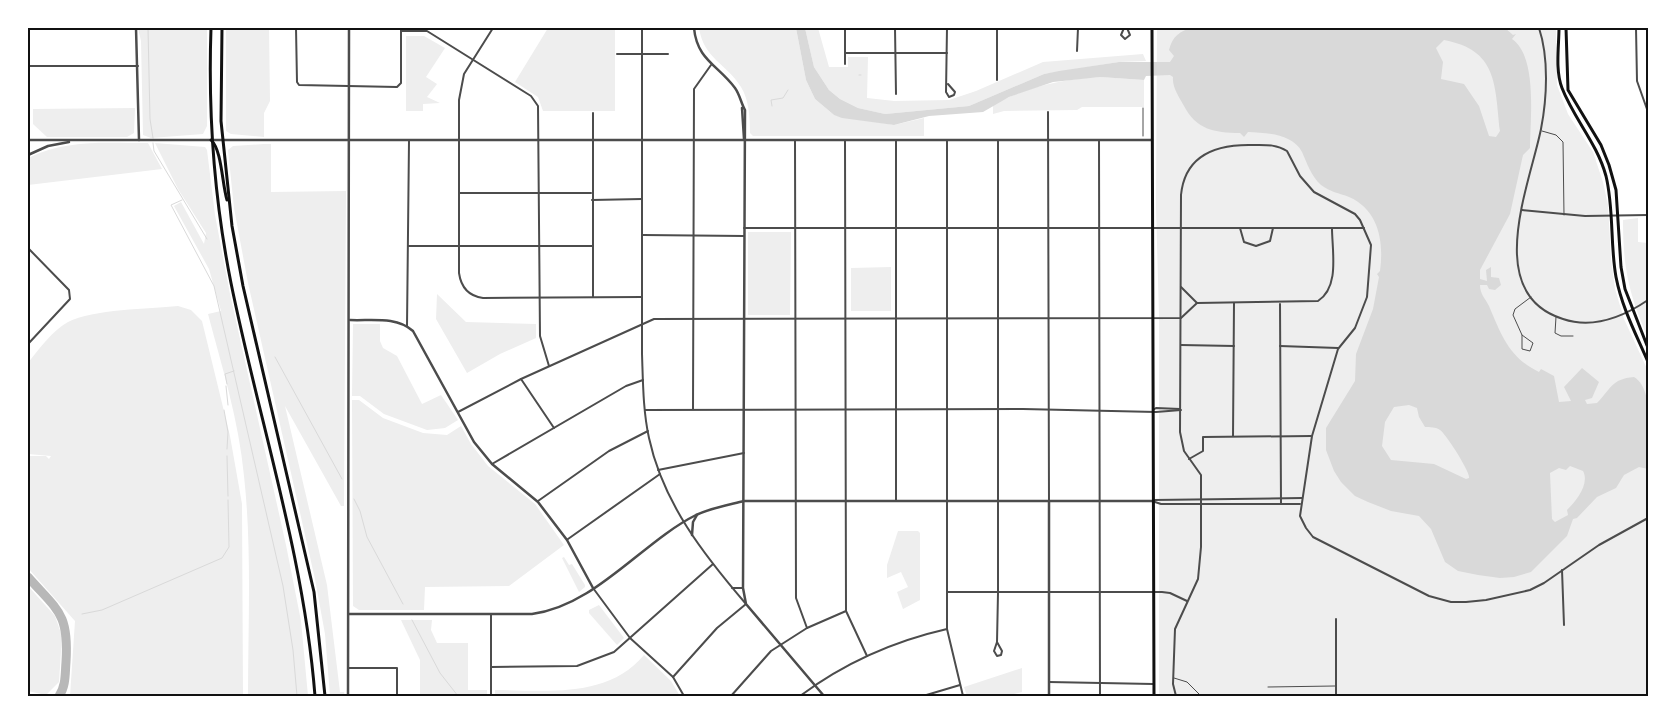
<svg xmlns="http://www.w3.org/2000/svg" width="1676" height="724" font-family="Figtree,sans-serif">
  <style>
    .green { fill: #eee }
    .water { fill: #d9d9d9; fill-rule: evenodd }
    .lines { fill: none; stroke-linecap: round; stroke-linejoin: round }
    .stream { stroke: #d9d9d9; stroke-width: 1 }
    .taxiway { stroke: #b8b8b8; stroke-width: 9 }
    .service { stroke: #4c4c4c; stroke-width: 1 }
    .minor { stroke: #4c4c4c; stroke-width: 2 }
    .tertiary { stroke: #4c4c4c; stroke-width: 2.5 }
    .secondary { stroke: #111; stroke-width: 3 }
    .primary { stroke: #111; stroke-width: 3 }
    .neatline { fill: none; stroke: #111; stroke-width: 2 }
  </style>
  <rect width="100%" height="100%" fill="#fff"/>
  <g class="green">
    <path d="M138,28h69v98l-4,8 -52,4 -8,-3 -2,-94z"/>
    <path d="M226,28h43l1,73 -6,12v24l-33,-3 -5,-3z"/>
    <path d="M548,28h67v83h-72l-5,-14 -23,-15z"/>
    <path d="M699,28h97l10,52 9,19 19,16 60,10 30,-7v18h-171l-3,-3c0,-15 -1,-33 -9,-46 -15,-24 -37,-28 -42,-59z"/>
    <path d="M805,28h13l11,39h19v-10h20l-1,41 27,3 55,-1 27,-9 67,-29 100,-8 3,7 -27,1 -75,12 -75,32 -84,8 -27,-6 -18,-9 -11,-9 -15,-23z"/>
    <path d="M1157,28h399l1,57 11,29 25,38 10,30 5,23 3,54 4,30 9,30 24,52v325h-489v-380l-3,-108z"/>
    <path d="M406,36h18l21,12 -19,29 11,7 -10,13 13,6 -17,1v7h-17z"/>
    <path d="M1100,77l44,3v27h-62l-5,3 -73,1 -11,3v-9c33,-18 70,-26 107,-28z"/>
    <path d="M135,108l-1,25 -7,4h-80l-14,-13v-15z"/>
    <path d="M148,143l14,26 -134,16v-27c39,-19 77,-15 120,-15z"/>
    <path d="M155,143l50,4 2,3 8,65 15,79 56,251 15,76 7,75h-60c0,-72 4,-147 -4,-220 -5,-55 -22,-109 -36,-162l13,-3 -12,-42 -35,-63 7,-4 23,42 2,-11 -28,-44z"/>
    <path d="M264,144h7v48l75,-1 -2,315h-3l-56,-100 42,179 13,107h4l1,4h-15l-5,-62 -10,-55 -67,-296 -14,-75 -6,-58 5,-4z"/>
    <path d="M1638,218v24l10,1v95c-19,-44 -25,-69 -25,-118z"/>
    <path d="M748,232h43l-1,83h-42z"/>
    <path d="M891,267v44h-40v-43z"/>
    <path d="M437,294l29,28 70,2v14l-36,16 -33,19 -31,-54z"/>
    <path d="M178,306l13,4 11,11 28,115 12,68 1,192h-173l5,-75 -47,-53v-112h18l3,3 2,-3 -23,-2v-91c11,-14 24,-32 40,-41 25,-13 81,-13 110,-16z"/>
    <path d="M353,324h27v17l3,7 14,8 25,48 19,-9 17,25 -13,8 -18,2 -43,-16 -24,-18h-8z"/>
    <path d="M352,400h7l24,18 40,15 24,2 14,-9 10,18 17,22 47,38 29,41 -55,41 -84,1 -1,23h-65l-6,-4z"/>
    <path d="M898,531h20l2,2v67l-17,9 -6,-17 11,-5 -7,-15 -14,6v-13z"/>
    <path d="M564,557l5,8 3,-1 13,21v2l-6,5 -17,-34z"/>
    <path d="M28,586l27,30 7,20 -3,46 -13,13 -18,-4z"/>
    <path d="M599,605l25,33 -7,7 -28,-32v-3z"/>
    <path d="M401,620h31l-1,10 6,13h31v47h19v6h-67v-36z"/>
    <path d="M644,655l27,26 9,15h-185v-6c52,0 112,9 149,-35z"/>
    <path d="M1022,668v24l-16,4h-39l-3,-9z"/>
  </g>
  <path class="water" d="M796,28h9l9,39 15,23 11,9 18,9 27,6 84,-8 75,-32 15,-3 60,-9h51l4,-6 -5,-6c3,-13 11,-20 24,-22h312l8,7 3,-1 -4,5c26,18 18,81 18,109l-7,7 -13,59 -30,56v9l7,2 -1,-11 5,-3v10l8,1 2,7 -6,5 -6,-1 -2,-4h-7c0,9 5,13 9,21 13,31 21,52 50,66l2,-3 13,7 5,26 12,-1 -7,-14 18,-19 17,14 -7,16 -7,2 2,4 10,-1c14,-14 14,-24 37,-26 22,13 14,68 14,92l-9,-2 -15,8 -8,13 -19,9 -20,21 -4,1 -6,17 -36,36 -17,5 -14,1 -22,-3 -20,-4 -13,-9 -14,-33 -12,-13 -28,-5 -23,-9 -13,-6 -14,-14 -7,-11 -8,-21v-22l29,-47 1,-27 17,-45 6,-32 -2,-3 3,-3c4,-29 -1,-61 -31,-74 -10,-4 -19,-5 -28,-12 -10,-9 -14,-22 -19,-33 -10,-19 -37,-19 -54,-20l-4,5 -4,-4c-26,0 -44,-4 -56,-27 -5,-9 -12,-19 -11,-29l-3,-2 -24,1 -2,4 -44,-3 -47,5 -44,15 -26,15 -54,4 -35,9 -52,-7 -8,-3 -19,-16 -9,-19zM1444,40c53,10 51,43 56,91l-4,6 -7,-1 -10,-30 -15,-22 -23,-5 2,-17 -7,-14zM1409,405l8,3 2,9 6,10c5,0 11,0 15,3 6,4 31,43 29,48l-3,1 -32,-15 -43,-4 -9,-14 3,-24 9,-15zM1570,466l13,5c7,13 -7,30 -16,39l1,5 -13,7 -3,-3 -2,-46 9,-5 7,2z"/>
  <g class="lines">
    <g class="stream">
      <path d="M148,28l2,91 3,19"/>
      <path d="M859,75h2"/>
      <path d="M772,106l-1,-6 12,-2 5,-8"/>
      <path d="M153,143l1,8 53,88"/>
      <path d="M182,200l-11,5 43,81 69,300 10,64 4,46"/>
      <path d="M275,357l67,122"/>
      <path d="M227,384l-2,-10 9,-3"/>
      <path d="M226,386l2,19"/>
      <path d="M224,410l4,22 -1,17"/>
      <path d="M227,456l1,40"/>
      <path d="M354,499l6,12 7,26 36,67"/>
      <path d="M82,614l20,-4 120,-52 7,-11 -1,-47"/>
      <path d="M412,620l28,53 18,23"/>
    </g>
    <path class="taxiway" d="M28,577c30,34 41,36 38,85 -1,12 0,24 -7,34"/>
    <g class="service">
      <path d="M1143,108v28"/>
      <path d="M1542,131l14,4 7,7 1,73"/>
      <path d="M1556,317l-1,16 6,3h12"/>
      <path d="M1522,335l11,8 -3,8 -8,-2v-14l-9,-20 2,-6 16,-12"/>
      <path d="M1174,678l13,4 14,14"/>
      <path d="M1268,687l67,-1"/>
    </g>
    <g class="minor">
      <path d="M296,28l1,54 2,3 98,2 4,-4v-55"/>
      <path d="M493,28l-29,46 -5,26v173c2,14 9,23 24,25l159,-1"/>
      <path d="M642,28v326c1,28 1,57 7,84 14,65 55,117 97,166l-29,24 -44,49"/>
      <path d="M845,28v36"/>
      <path d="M895,28l1,66"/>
      <path d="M947,28l-1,64 3,5 5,-2 1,-3 -7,-8"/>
      <path d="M1124,28l-3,7 4,4 5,-4 -3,-7"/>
      <path d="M1539,28c10,30 8,70 2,101 -11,55 -59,165 22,190 30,10 60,-2 85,-19"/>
      <path d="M1636,28l1,53 11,31"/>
      <path d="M401,31h26l104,65 7,10 2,230 9,30"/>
      <path d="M1077,51l1,-23"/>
      <path d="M845,53h102"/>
      <path d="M617,54h51"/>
      <path d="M28,66h110"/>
      <path d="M997,80v-52"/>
      <path d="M1048,112l1,389"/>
      <path d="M947,140v489l16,67"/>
      <path d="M1099,140l1,556"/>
      <path d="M795,141l1,457 11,30"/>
      <path d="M845,141l1,470 21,45"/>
      <path d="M459,193h132"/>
      <path d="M592,200l50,-1"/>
      <path d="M1522,210l63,6 63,-1"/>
      <path d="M744,228h620"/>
      <path d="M1240,228l4,14 12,4 14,-5 3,-13"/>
      <path d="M643,235l101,1"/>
      <path d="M408,246h184"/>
      <path d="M28,248l41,42 1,9 -42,45"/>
      <path d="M1181,287l16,16 121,-2c22,-14 14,-50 14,-73"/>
      <path d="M593,297v-184"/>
      <path d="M1280,304l1,200"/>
      <path d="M407,326l2,-185"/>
      <path d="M1181,345l53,1"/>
      <path d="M1280,346l58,2"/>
      <path d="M521,379l33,49"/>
      <path d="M693,409l1,-320 17,-24"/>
      <path d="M645,410l378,-1 133,3 25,-2"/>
      <path d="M1153,410l3,-2 24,1"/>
      <path d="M458,412l63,-33 133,-60 527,-1 16,-15"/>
      <path d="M1233,436l1,-133"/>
      <path d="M1189,459l14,-8v-14l108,-1"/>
      <path d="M492,464l134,-78 17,-6"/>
      <path d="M658,470l86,-17"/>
      <path d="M1154,500l148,-2"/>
      <path d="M538,501l71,-50 39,-20"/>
      <path d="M896,501v-360"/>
      <path d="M1155,502l6,2h139"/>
      <path d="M568,539l92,-65"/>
      <path d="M1562,570l2,55"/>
      <path d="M593,588l37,50 43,39 11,19"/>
      <path d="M732,588h11"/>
      <path d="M947,592h215l8,1 17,8"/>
      <path d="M491,614v82"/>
      <path d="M1336,619v77"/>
      <path d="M997,642l5,9 -1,4 -4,1 -3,-5 3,-9 1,-49v-453"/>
      <path d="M491,667l86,-1 37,-14 99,-88"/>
      <path d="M348,668h49v28"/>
      <path d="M1049,682l104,2"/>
      <path d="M731,696l40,-45 36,-23 39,-17"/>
      <path d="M800,696c43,-32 94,-55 147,-67"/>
      <path d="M923,696l37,-11"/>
      <path d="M1176,696l-3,-12 2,-55 23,-50 3,-32v-72l-17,-24 -4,-19 1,-237c4,-41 36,-51 72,-50 12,0 23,-1 34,6l13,25 14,16 41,22 5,6 11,25 -4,52 -12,31 -17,21 -26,87 -12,80 6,12 7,9 116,59 22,6h15l20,-2 44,-10 14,-7 55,-38 49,-27"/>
    </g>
    <g class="tertiary">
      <path d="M136,28l3,112"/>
      <path d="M694,28c3,32 24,37 41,60 5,7 6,15 10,22l-2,478 3,16 78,92"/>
      <path d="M742,108l2,31"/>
      <path d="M28,140h1124"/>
      <path d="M28,155l20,-9 21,-4"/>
      <path d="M350,320c21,1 46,-4 63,11l61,111 18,22 46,38 29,38 26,48"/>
      <path d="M1049,501v195"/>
      <path d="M692,535l1,-13 4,-7"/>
      <path d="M349,614h183c63,-8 110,-72 164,-99 15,-7 32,-10 48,-14h409"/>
      <path d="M348,696l1,-668"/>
    </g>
    <g class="secondary">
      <path d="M211,28c-3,86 3,170 20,255 28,138 73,272 84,413"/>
      <path d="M222,28l-1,93 11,105 11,60 71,306 11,104"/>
      <path d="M1559,28c0,18 -4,42 3,60 12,31 35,55 44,88 8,33 4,68 10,101 6,31 20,57 32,85"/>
      <path d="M1566,28l2,62 33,55 8,20 7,25 5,77 4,22 23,59"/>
      <path d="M211,140c11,10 11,44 16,60"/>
    </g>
    <path class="primary" d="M1152,28l2,668"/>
  </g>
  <rect width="1676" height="724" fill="none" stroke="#ffffff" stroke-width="58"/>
  <rect x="29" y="29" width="1618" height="666" class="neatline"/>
</svg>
